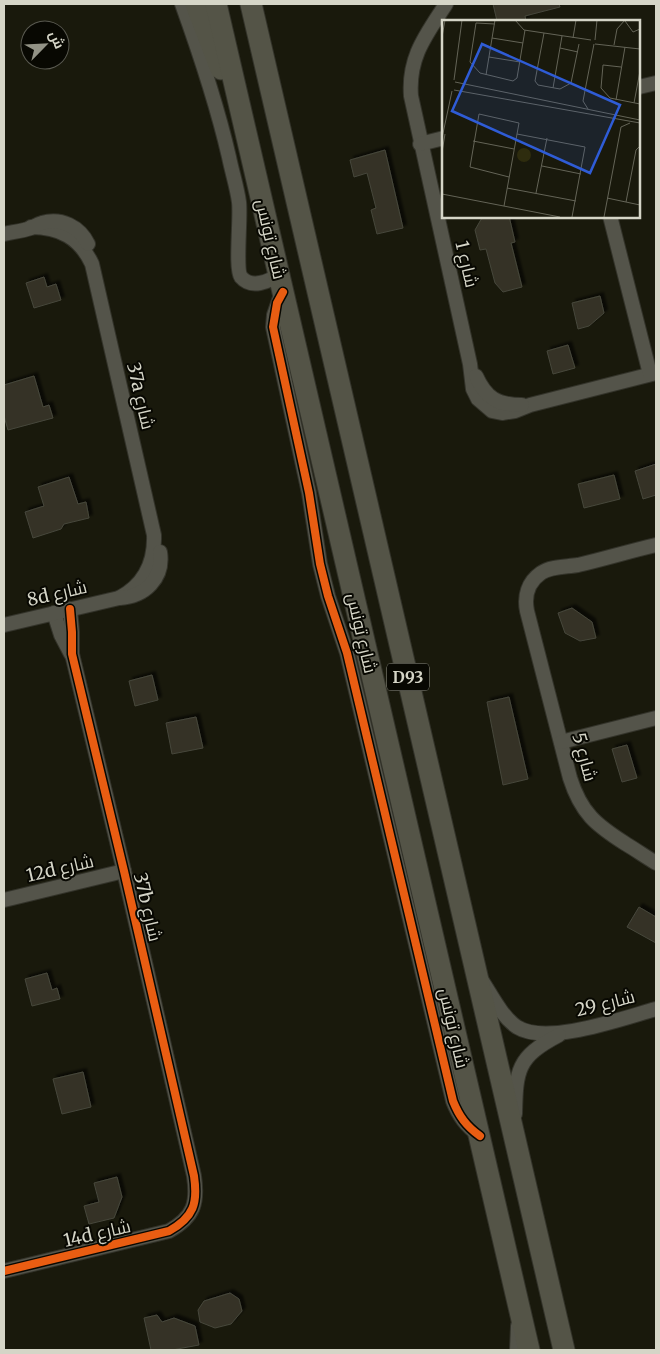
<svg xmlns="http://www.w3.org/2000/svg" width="660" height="1354" font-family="Merriweather,Cairo,serif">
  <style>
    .building { fill: #343325; stroke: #47473c; filter: url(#shadow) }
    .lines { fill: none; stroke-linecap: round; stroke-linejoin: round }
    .street-casing { stroke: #33332a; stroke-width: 16 }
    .primary-casing { stroke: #33332a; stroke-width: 23 }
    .street { stroke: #54544a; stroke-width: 14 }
    .primary { stroke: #545447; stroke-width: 21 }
    .cycleway-casing { stroke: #080802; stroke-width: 11 }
    .cycleway { stroke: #e95d12; stroke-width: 8 }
    .labels { text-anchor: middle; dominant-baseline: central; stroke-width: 4; stroke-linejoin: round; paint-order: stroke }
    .shield { fill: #080802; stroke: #98988c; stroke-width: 1 }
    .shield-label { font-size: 16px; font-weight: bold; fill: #d5d5c7 }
    .street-label { font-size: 18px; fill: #d5d5c7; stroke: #080802 }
    .inset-road { fill: none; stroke: #646457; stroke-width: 1 }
    .view { fill: #2f5cd6; fill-opacity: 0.15; stroke: #2f5cd6; stroke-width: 2.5 }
    .inset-edge { fill: none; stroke: #d5d5c7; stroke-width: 2.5 }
  </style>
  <defs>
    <filter id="shadow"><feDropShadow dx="3.5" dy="-3.5" stdDeviation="1" flood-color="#0009"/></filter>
  </defs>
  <rect width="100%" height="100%" fill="#19190c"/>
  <g class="building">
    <path d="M493,4h66l1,3 -35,9 1,5h-29z"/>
    <path d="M385,150l18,78 -26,6 -6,-24 5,-2 -9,-35 -13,4 -4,-17z"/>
    <path d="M483,216h26l6,26 -4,1 11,44 -19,5 -8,-9 -9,-34 -6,1 -5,-20z"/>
    <path d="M44,277l3,10 9,-3 5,16 -27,8 -8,-25z"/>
    <path d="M600,296l4,17 -15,13 -11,3 -6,-26z"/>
    <path d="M568,345l7,23 -22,6 -6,-23z"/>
    <path d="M34,376l9,31 6,-2 4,13 -45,12 -4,-14v-31z"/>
    <path d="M656,464v31l-13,4 -8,-28z"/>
    <path d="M614,475l6,24 -36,9 -6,-24z"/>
    <path d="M69,477l9,27 8,-2 3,16 -25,6 -3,5 -28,9 -8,-26 19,-6 -6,-19z"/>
    <path d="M572,608l20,14 4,16 -16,3 -15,-8 -7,-20z"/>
    <path d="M152,675l6,25 -23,6 -6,-25z"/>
    <path d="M509,697l19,82 -25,6 -16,-83z"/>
    <path d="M196,717l7,31 -31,6 -6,-31z"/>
    <path d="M627,745l10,33 -15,4 -10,-33z"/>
    <path d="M639,907l17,10v26l-29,-16z"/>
    <path d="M47,973l5,17 5,-2 3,11 -28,7 -7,-27z"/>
    <path d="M83,1072l8,35 -29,7 -9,-35z"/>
    <path d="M117,1177l5,20 -8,21 -25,6 -5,-18 15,-4 -5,-19z"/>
    <path d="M230,1293l9,6 3,12 -11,13 -16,4 -15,-6 -2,-12 6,-9z"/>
    <path d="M157,1315l5,7 12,-4 21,8 4,19 -27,5h-21l-7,-32z"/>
  </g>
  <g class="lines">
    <defs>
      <g id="street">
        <path d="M182,4c18,50 35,101 47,153 3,15 8,30 10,45 2,15 -4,67 2,75 10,12 28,5 38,-3"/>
        <path d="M446,4c-20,31 -38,53 -35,92l59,268 3,25 5,10 14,12 10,2 13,-2 15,-6 126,-32"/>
        <path d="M639,87l17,-4"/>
        <path d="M420,144l24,-6"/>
        <path d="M610,216l40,158"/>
        <path d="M31,227c29,0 49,11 61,37l62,271c1,28 -10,50 -35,63"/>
        <path d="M4,234c9,-2 18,-3 27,-6 4,-2 7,-4 11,-5 19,-6 38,4 46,21"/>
        <path d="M282,292l-8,23 -1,12 36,166 11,71 8,32 19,57 106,448c6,15 13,25 26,34"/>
        <path d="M476,376c10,22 21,29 46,29"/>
        <path d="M656,545c-26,6 -52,14 -78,20 -12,2 -27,1 -37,8 -13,9 -17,23 -14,38l43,167c11,35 26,47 56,66 10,6 20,13 30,19"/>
        <path d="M54,613l7,22 10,19"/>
        <path d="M4,625l115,-27c26,-1 45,-20 41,-46"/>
        <path d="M561,742l95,-24"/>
        <path d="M4,900l120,-29"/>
        <path d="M482,981c10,15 20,36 35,46 30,19 106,-9 139,-18"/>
        <path d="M515,1114c1,-44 2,-57 44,-79"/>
        <path d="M4,1271l165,-40c25,-14 29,-28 25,-55l-70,-305 -52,-217v-22l-2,-23"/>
        <path d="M517,1350l1,-24"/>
      </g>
      <g id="primary">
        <path d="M196,4l25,65"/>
        <path d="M216,4l313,1346"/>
        <path d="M251,4l313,1346"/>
      </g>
    </defs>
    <use href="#street" class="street-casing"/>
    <use href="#primary" class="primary-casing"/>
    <use href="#street" class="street"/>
    <use href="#primary" class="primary"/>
    <defs>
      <g id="cycleway">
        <path d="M283,292l-6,11 -4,24 36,166 11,71 8,32 19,57 106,448c6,15 13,25 27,35"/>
        <path d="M4,1271l165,-40c25,-14 29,-28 25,-55l-70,-305 -52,-217v-22l-2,-23"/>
      </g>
    </defs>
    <use href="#cycleway" class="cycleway-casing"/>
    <use href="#cycleway" class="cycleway"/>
  </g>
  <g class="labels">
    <rect class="shield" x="387" y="663.5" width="42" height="27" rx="4"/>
    <g class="shield-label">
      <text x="408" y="677">D93</text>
    </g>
    <g class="street-label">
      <text transform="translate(271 239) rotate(77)">شارع تونس</text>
      <text transform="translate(467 264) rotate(77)">شارع 1</text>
      <text transform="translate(141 396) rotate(77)">37a شارع</text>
      <text transform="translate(57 593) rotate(-13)">8d شارع</text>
      <text transform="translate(362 633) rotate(77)">شارع تونس</text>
      <text transform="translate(585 757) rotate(75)">شارع 5</text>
      <text transform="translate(60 868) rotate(-13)">12d شارع</text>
      <text transform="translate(148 907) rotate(77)">37b شارع</text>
      <text transform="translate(605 1003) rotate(-14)">شارع 29</text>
      <text transform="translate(454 1028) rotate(77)">شارع تونس</text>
      <text transform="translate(97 1233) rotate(-13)">14d شارع</text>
    </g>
  </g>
  <g transform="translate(442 20)">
    <rect width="198" height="198" fill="#19190c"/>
    <path d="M75 135a7 7 0 1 1 14 0a7 7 0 1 1-14 0Z" fill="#2e2c0e"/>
    <path class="inset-road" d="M73,0l9,10 67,10M183,1l8,11 7,-3M53,4l-19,-1 -6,39 10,11 33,8 4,-3 8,-48M102,13l-9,48 3,4 22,4 11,-6 8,-39M0,17l3,-17M50,18l31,5M131,18l3,-18M153,20l2,-20M153,24l45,5M172,25l3,-16 8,-9M118,28l18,4M47,37l31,5M179,47l-18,-2 -2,23 9,10 30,6M44,55l9,-55M12,60l8,-60M13,62l185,38M111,68l9,-52M12,70l186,33M174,80l9,-53M192,83l6,-32M146,89l-5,-8 11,-57M75,114l68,13 -13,70M0,118l10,-47M31,121l41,8M0,132l3,-18M100,146l39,8M65,168l69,13M94,173l11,-55M0,174l118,23M165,178l33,7M184,182l10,-52 4,-4M62,186l15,-83 -40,-9 -9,53 39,10M162,197l17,-90 9,-4"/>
    <path class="view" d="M40,24l138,61 -30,68 -138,-62z"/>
    <rect width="198" height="198" class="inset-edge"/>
  </g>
  <rect width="660" height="1354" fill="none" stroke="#d5d5c7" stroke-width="10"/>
  <g transform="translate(45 45) rotate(66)"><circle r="24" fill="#080802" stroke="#5a5a51"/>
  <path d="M0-4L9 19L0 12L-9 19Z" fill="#939386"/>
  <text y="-8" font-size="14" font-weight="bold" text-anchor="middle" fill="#d5d5c7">ش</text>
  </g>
</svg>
